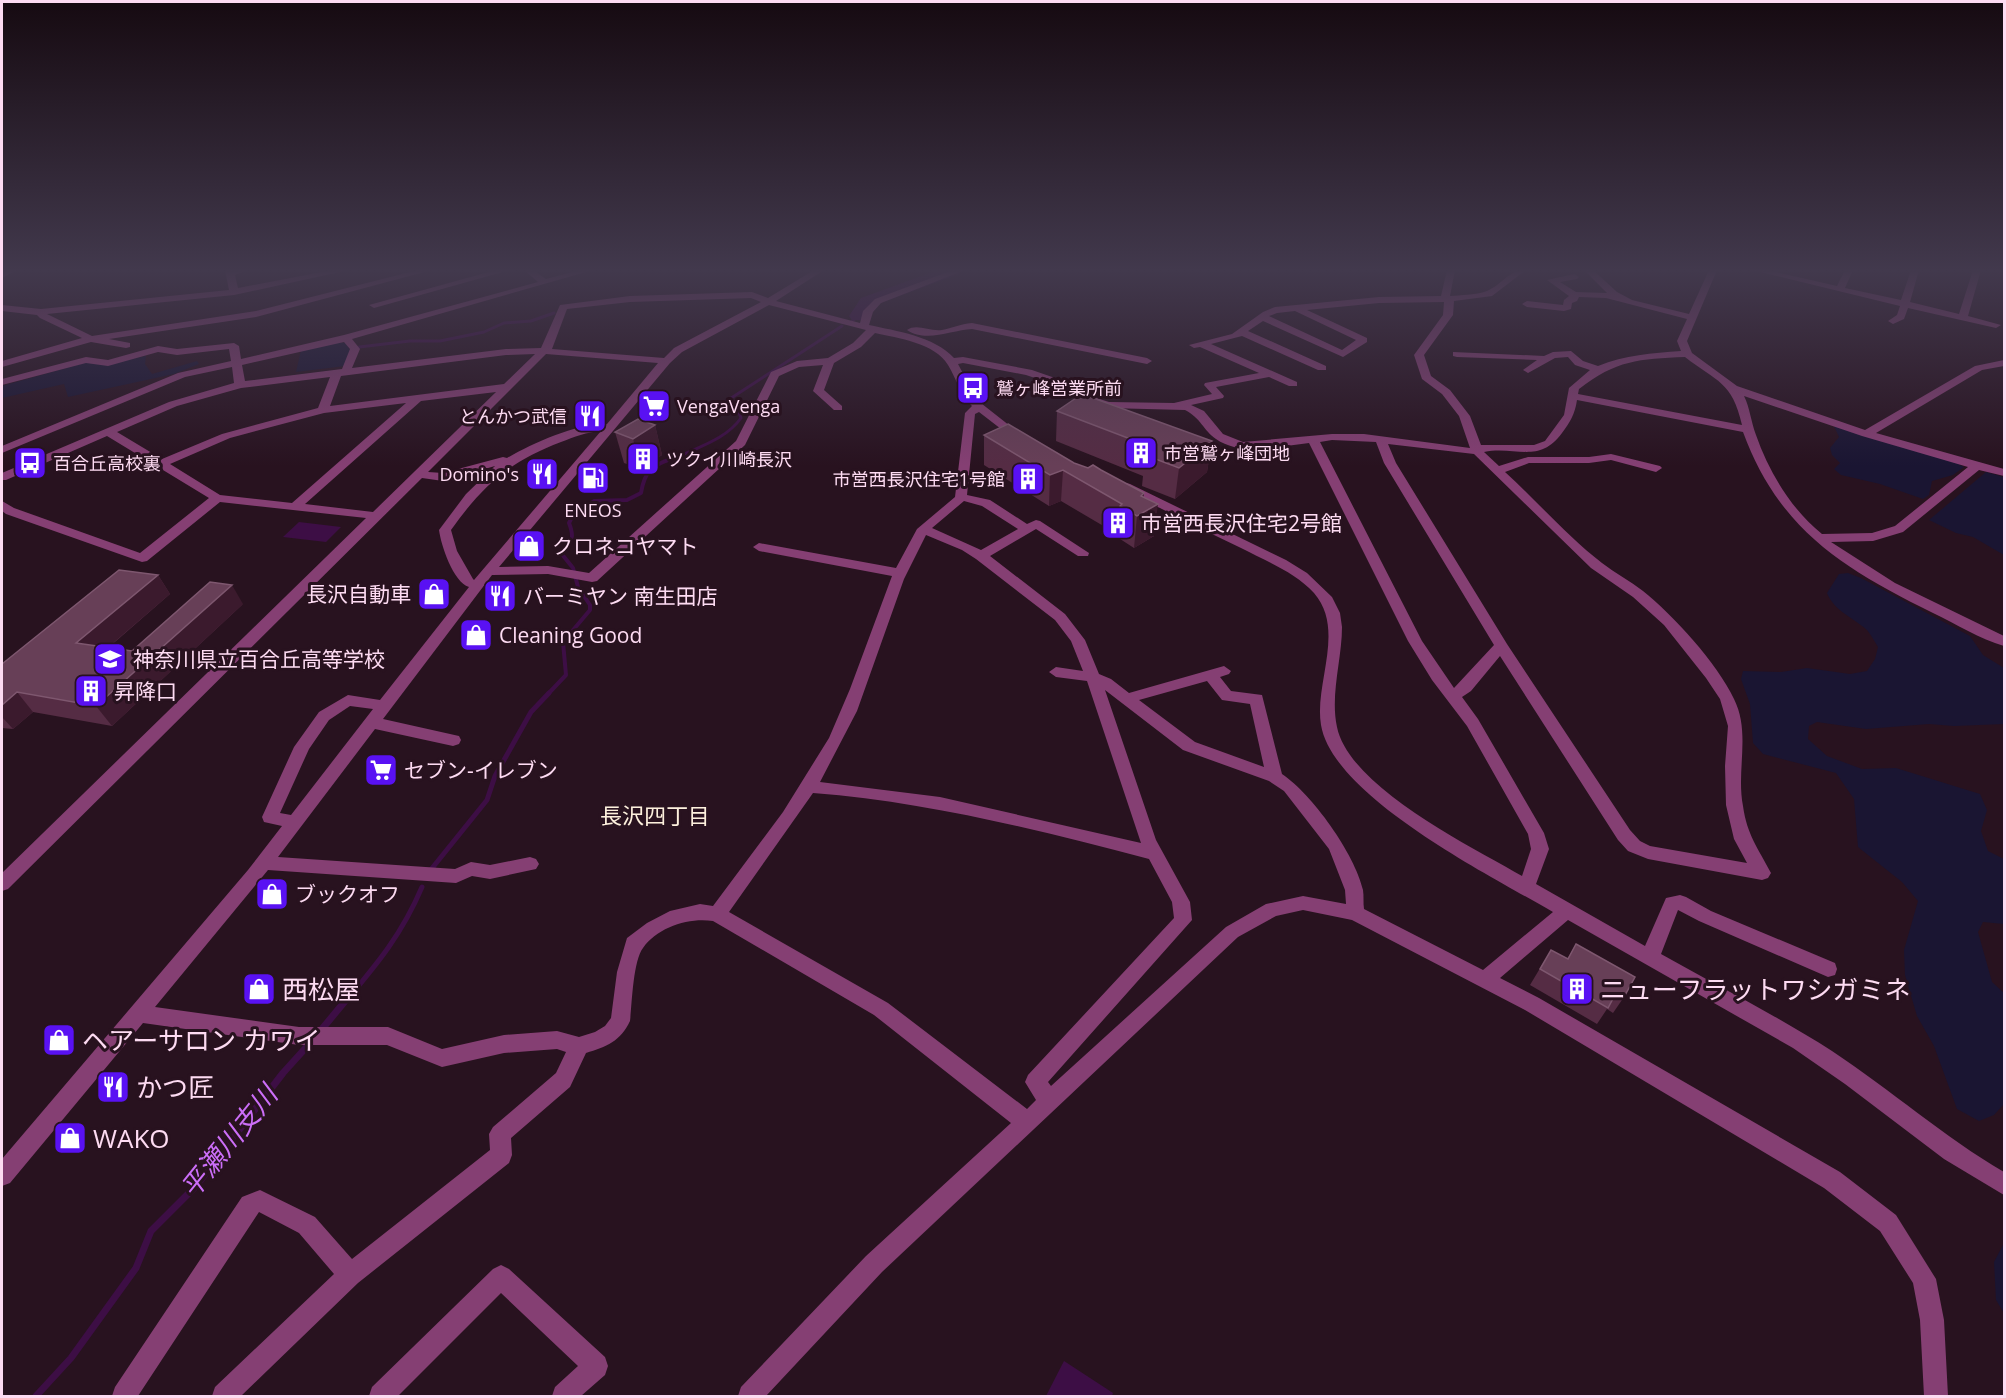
<svg xmlns="http://www.w3.org/2000/svg" width="2006" height="1398" font-family="'Open Sans','Noto Sans JP',sans-serif">
  <style>
    .green { fill: #1a1532 }
    .water { fill: #3d0e45 }
    .lines { fill: none; stroke-linecap: round; stroke-linejoin: round }
    .stream-far3 { stroke: #3d0e45; stroke-width: 3 }
    .stream-far2 { stroke: #3d0e45; stroke-width: 4 }
    .stream-far1 { stroke: #3d0e45; stroke-width: 5 }
    .stream { stroke: #3d0e45; stroke-width: 7 }
    .river { fill: #3d0e45; fill-rule: evenodd }
    .minor { fill: #853f73; fill-rule: evenodd }
    .wall { fill: #552c44 }
    .shaded-wall { fill: #3b1a2d }
    .building { fill: #673f57; stroke: #7e576f; stroke-width: 1.5 }
    .labels { text-anchor: middle; dominant-baseline: central; stroke-width: 6; stroke-linejoin: round; paint-order: stroke }
    .far-poi-label { font-size: 18px; fill: #fddbf2; stroke: #28121f; text-anchor: start }
    .poi-label { font-size: 21px; fill: #fddbf2; stroke: #28121f; text-anchor: start }
    .neighbourhood-label { font-size: 22px; fill: #fdf0dd; stroke: #28121f }
    .near-poi-label { font-size: 26px; fill: #fddbf2; stroke: #28121f; text-anchor: start }
    .near-water-label { font-size: 27px; font-style: italic; fill: #cc6ef8; stroke: #28121f }
  </style>
  <rect width="100%" height="100%" fill="#28121f"/>
  <g class="green">
    <path d="M336,342l10,1 4,7 -5,16 -49,6 5,-22z"/>
    <path d="M146,356l-1,8 7,10 45,-13 2,3 -25,10 -106,23 -4,-13 -62,14v-12l82,-23h24z"/>
    <path d="M1834,426l115,33 15,8 -11,8 -21,6 -3,14 -6,4 -43,-15 -39,-9 -7,-6 6,-6 -8,-8 -2,-7 9,-11z"/>
    <path d="M1986,472l18,5v78l-31,-18 -17,-4 -27,-13z"/>
    <path d="M1848,573l13,5 109,58 13,19 21,13v56l-50,2 -25,-2 -63,5 -49,-7 -8,4 -1,13 19,17 35,13 34,-1 84,26 7,16 -6,21 7,20 16,8v65l-21,-2 -5,10 14,50 12,11v111l-10,11 -15,6 -22,-12 -23,-63 -17,-30 -12,-41 -1,-25 14,-49 -16,-19 -44,-35 -4,-48 -18,-26 -73,-19 -10,-11 -3,-39 -9,-25 2,-8 38,1 26,-4 43,6 17,-3 8,-12 3,-12c-3,-5 -7,-12 -11,-17 -13,-12 -33,-19 -40,-37l12,-19z"/>
    <path d="M2004,1243v70l-8,-13 -2,-38z"/>
  </g>
  <g class="water">
    <path d="M299,522l42,5 -15,15 -43,-5z"/>
    <path d="M1064,1361l49,32 -1,3h-66z"/>
  </g>
  <g class="lines">
    <g class="stream-far3">
      <path d="M852,321l6,-5"/>
      <path d="M359,347l51,-6h30l44,-9 20,-9 27,-2 23,-8"/>
      <path d="M680,456c21,-10 47,-18 61,-38l-2,-5 -14,-11 117,-76"/>
    </g>
    <path class="stream-far2" d="M548,694l18,-19 -3,-33 27,-32v-5l-12,-18 -5,-19 -12,-15c11,-11 14,-15 8,-30l2,-4 23,-18 33,-1 14,-7c5,-30 17,-28 42,-39"/>
    <g class="stream-far1">
      <path d="M429,872l58,-72 8,-24 36,-64 18,-19"/>
      <path d="M345,1002c33,-39 57,-68 77,-115"/>
    </g>
    <g class="stream">
      <path d="M322,1029l24,-29"/>
      <path d="M36,1396l35,-38 65,-90 15,-37 45,-45 87,-113 28,-31"/>
    </g>
    <path class="river" d="M938,270h24l-3,4 -84,31 -11,15h-12l-3,-4 12,-18z"/>
    <g class="minor">
      <path d="M6,270h11l-15,8v-6z"/>
      <path d="M225,270h23l-13,5 3,13 94,-18h17l-115,25 -187,19 45,22 164,-25 162,-41h14l-176,47 -147,22 21,4v4l-4,1 -35,-6 -89,25v-6l80,-23 -42,-20 -3,-3 -35,-4v-6l39,4 188,-19z"/>
      <path d="M496,270h14l-136,38 -5,-3z"/>
      <path d="M524,270h9l13,9 34,-9h13l-241,69 8,10 -8,19 154,-19 35,-1 19,-43 70,-9 122,-4 16,6 46,-28h10l-48,31 84,22 3,-12 12,-12 78,-29h12l-84,33 -8,9 -4,13c27,6 65,11 85,33l9,-1 69,13 23,8 29,16 25,8 65,1 38,-9 -8,-9 1,-2 54,-10 -59,-26 -6,1 -5,-3 43,-11 31,-22 12,-5 104,-10 62,-1 6,-26h8l-5,26c11,-1 24,-1 34,-4 17,-5 23,-22 42,-22l-34,26 -38,5 -1,14 -29,40 7,21 19,14 20,26 11,29h53l11,-4 19,-26 5,-27 21,-18 -15,-5 -7,-8 -13,1 -27,15 -5,-3 14,-10 -80,-3 -4,-1v-4l91,4 9,-4 18,-1 12,10 15,5c27,-11 54,-13 83,-15l-4,-10 10,-22 -81,-21 -27,-1 -2,4 -5,2 -1,6 -7,2 -37,-4 -5,-3 5,-3 36,4 1,-5 5,-4 -22,-16 27,-6 5,3 -2,2 -17,3 16,10 31,1 -23,-23h9l24,22 15,8 57,14 20,-44h8l-30,71 5,12 45,33 128,44 110,-64 29,-6v6l-22,4 -106,63 128,36v7l-25,-6 -76,62 -30,9 -42,1 64,41 109,53v10c-24,-7 -48,-22 -71,-33 -89,-44 -154,-83 -190,-181l-166,-32c-2,14 -7,22 -15,33 -23,32 -48,12 -78,19l15,14 29,-9h61l22,-3 49,12 2,2 -6,4 -45,-12 -22,3h-60l-24,9c32,29 63,65 97,91 13,10 28,18 41,28 30,24 74,72 91,108 17,34 2,71 9,107 4,29 15,42 28,67l-3,5 -6,2 -114,-21 -20,-8 -10,-11 -118,-184 -29,35 -9,6 16,22 66,114 5,16 -13,35 109,62 21,-48 14,-3 6,2 25,14 124,52 2,6 -2,6 -7,2 -129,-56 -21,-11 -17,44c57,32 116,62 171,97 59,39 112,86 172,121v23l-60,-36 -99,-75 -52,-36 -225,-128 -68,58 39,20 301,174 56,43 40,64 8,41 4,76h-24l-4,-76 -7,-37 -33,-52 -56,-43 -299,-178 -173,-90 -49,-10 -27,6 -38,21 -356,335 -116,124h-28l3,-9 125,-131 145,-133 -137,-108 -161,-94c-23,-4 -56,6 -70,27 -10,13 -11,56 -13,73 -9,20 -24,26 -44,32l-16,34 -59,51 1,17 -3,8 -151,120 -117,113h-29l3,-9 119,-113 -35,-41 -40,-21 -121,184h-26l3,-9 127,-190 18,-7 55,27 37,42 138,-109 -1,-16 4,-7 63,-54 10,-21 -9,-3 -53,4 -62,14 -55,-22h-88l-156,-22 -133,160 -8,3v-27l246,-289 34,-44 -18,-4 -2,-5 32,-70 25,-35 29,-17 32,5 89,-113c-16,-5 -28,-42 -30,-57l27,-36 29,-28 -52,15 -21,-3 -414,411 -6,2v-18l364,-355 -146,-16 -73,59 -5,1 -136,-48 -4,-3v-10l12,7 126,45 69,-55 -102,-62 -101,44h-4v-7l167,-71 65,-19 -2,-16 -47,10 -183,76v-7l176,-73 53,-12 -2,-12 -52,6 -19,-3 -50,14 -22,-3 -84,22v-6l84,-22 22,3 50,-14 19,3 57,-6 5,3 2,13 103,-24 194,-53zM751,298l10,4 -87,46 -10,10 -112,-9 15,-40 63,-7zM1444,302l-1,13 -29,40 8,24 20,15 17,22 11,32 -106,-14h-32l-89,8 -20,-8 -19,-23 -13,-6 32,-7 1,-2 -8,-9 53,-10 20,9h8v-4l-86,-38 31,-8 76,34h8v-4l-78,-35 15,-10 80,36 24,-15v-4l-60,-28 72,-7zM769,305l97,25 -13,13 -25,15 -31,3 -26,11 -35,69 -147,132 -41,-7 -49,1 171,-204 12,-11zM1295,311l61,29 -14,10 -73,-34 8,-3zM875,333c23,5 60,10 73,32 8,13 13,31 24,41l-7,7 -10,84 -38,32 -21,39 -137,-25 -6,4 6,4 133,25 -42,113 -21,49 -46,74 -70,94 -13,-2 -30,7 -23,12 -20,15 -10,34 -6,46 -6,8 -10,6 -16,5 -22,-6 -53,4 -62,14 -54,-22h-89l-144,-20 113,-137 188,13 16,-7 18,3 46,-10 3,-5 -3,-5 -6,-2 -40,8 -19,-3 -16,7 -177,-12 97,-128 78,17 6,-2 2,-4 -2,-4 -76,-17 109,-144 56,-1 44,8 5,-1 148,-136 34,-69 20,-9 24,-2 -10,26 21,19h8v-4l-18,-16 10,-27 27,-16zM344,342l6,7 -8,20 -97,12 -3,-16zM535,354l-31,30 -174,22 11,-30 165,-21zM546,354l112,9 -51,61c-30,-1 -74,19 -100,34l-4,-1 -60,16 -15,-1zM1685,357c32,25 47,24 57,68l-164,-31 1,-5c37,-29 60,-30 106,-32zM963,363l63,12 21,7 29,16 32,10 77,2c16,8 18,20 31,29 26,18 63,7 93,4l99,198 24,39 35,46 61,108 3,15 -9,27c-50,-29 -173,-89 -185,-149 -7,-32 5,-68 5,-100l-2,-14 -8,-16 -25,-24 -21,-13 -156,-76 -4,-1 -6,4c9,10 27,15 40,21 27,14 54,27 81,40 25,13 54,24 73,45 32,37 0,90 7,132 12,72 172,152 232,187l-70,58 -119,-61c-1,-6 0,-13 -1,-19 -8,-36 -51,-96 -81,-116l-20,-79 -31,-4 -11,-14 9,-3 2,-3 -7,-5 -95,27 -18,-14 -12,-5 -14,-34 -20,-26 -75,-58 46,-27 42,27h10l1,-3 -49,-32 -4,-1 -9,4 -37,-24 -23,-5 8,-81 4,-2 35,27h8l2,-2 -47,-37 -19,-36zM330,377l-12,31 -96,26 -60,25 -45,-27 60,-26 64,-18zM496,392l-123,120 -68,-8 116,-103zM1744,396l118,40 106,31 -73,59 -23,7 -50,1c-31,-25 -53,-62 -66,-99 -5,-13 -6,-27 -12,-39zM406,403l-114,100 -72,-8 -50,-31 60,-26 94,-25zM601,431l-127,149 -1,-1 -16,-28 -6,-21c32,-45 58,-68 110,-88 13,-5 26,-10 40,-11zM1332,440l44,2 8,21 110,182 -40,43 -32,-47 -102,-199zM1388,444l86,10 117,114 42,29 31,28 42,53 14,21 8,27 -3,40 1,39 8,34 13,24 -97,-17 -10,-5 -10,-11 -123,-186 -111,-181zM964,501l18,5 36,23 -37,21 -49,-22zM926,535l36,15 14,9 79,61 16,21 12,30 -27,-4 -7,5 7,5 31,4 54,162 -201,-46 -120,-15 37,-71 47,-132zM1207,681l15,19 28,4 14,63 -69,-25 -56,-42zM1105,690l78,60 86,31 15,10 45,58 16,41 1,14 -43,-8 -37,8 -40,23 -175,159 -3,-4 144,-162 -2,-18 -34,-62zM350,706l23,3 -82,106 -11,-2 29,-64 20,-29zM813,793c115,9 225,37 336,66l23,43 2,16 -146,157 -3,7 11,18 -9,9 -139,-106 -159,-91z"/>
      <path d="M1752,270h15l70,16 8,-16h8l-8,18 56,12 10,-30h8l-9,32 49,12 14,-44h8l-13,46 33,9 -5,3 -88,-20 -4,11 -11,5 -5,-3 9,-6 3,-9z"/>
      <path d="M972,323l175,35 5,3 -5,3 -175,-35c-20,1 -46,14 -65,1 10,-7 23,2 35,0 10,-2 18,-6 30,-7z"/>
      <path d="M501,1265l8,4 96,88 3,9 -3,9 -24,21h-29l3,-9 23,-21 -77,-73 -103,103h-29l3,-9 121,-118z"/>
    </g>
  </g>
  <g class="wall">
    <path d="M1057,411l155,30 -5,31 -32,27 -33,-13 1,-10 -87,-35z"/>
    <path d="M655,425l7,30 -21,14 -17,-6 -9,-31z"/>
    <path d="M984,435l90,28 70,30 -1,4 11,39 -20,12 -17,-11v-3l-56,-33 -12,5 -65,-41z"/>
    <path d="M158,575l12,19 -62,54 24,3 111,-47 -131,122 -79,-14 -20,17 -11,-1v-64z"/>
    <path d="M1576,944l48,53 -11,16 -6,-4 -10,15 -67,-39 21,-35 16,9z"/>
  </g>
  <g class="shaded-wall">
    <path d="M655,425l7,30 -21,14 -8,-30z"/>
    <path d="M1212,441l-5,31 -32,27 4,-31z"/>
    <path d="M1063,470l-2,31 -12,5 1,-31z"/>
    <path d="M1144,493l-3,21 17,-10 -4,32 -20,12 3,-32 4,-20z"/>
    <path d="M158,575l12,19 -79,68 -15,-19z"/>
    <path d="M232,585l11,19 -131,122 -16,-20z"/>
    <path d="M17,692l16,20 -20,17 -11,-12v-12z"/>
  </g>
  <g class="building">
    <path d="M1082,394l130,47 -33,27 -34,-13 9,-7 -97,-37z"/>
    <path d="M638,419l17,6 -22,14 -18,-7z"/>
    <path d="M1008,424l66,39 14,5 5,-3 8,5 43,23 -3,3 17,8 -21,12 -17,-10 2,-2 -59,-34 -13,5 -66,-40z"/>
    <path d="M119,570l39,5 -82,68 56,8 78,-69 22,3 -136,121 -79,-14 -15,13v-41z"/>
    <path d="M1576,944l59,33 -11,20 -8,-4 -8,15 -68,-39 11,-19 17,9z"/>
  </g>
  <linearGradient id="sky" x2="0" y2="1"><stop stop-color="#160a11"/><stop offset="0.58" stop-color="#42394d"/><stop offset="1" stop-color="#42394d" stop-opacity="0"/></linearGradient>
  <rect width="2006" height="466" fill="url(#sky)"/>
  <defs>
    <symbol id="bus-square" viewBox="-11 -11 22 22"><rect x="-9" y="-9" width="18" height="18" rx="4" fill="#5911f3" stroke="#28121f"/><path d="M-5-6H5V4H4V6H2V4H-2V6H-4V4H-5ZM-3.5-4V0h7V-4ZM-3.5 1.2v1.5H-2V1.2ZM2 1.2v1.5H3.5V1.2Z" fill="#fff"/></symbol>
    <symbol id="supermarket-square" viewBox="-11 -11 22 22"><rect x="-9" y="-9" width="18" height="18" rx="4" fill="#5911f3" stroke="#28121f"/><path d="M-6-5.5h2.5l.6 2H6L4.5 2H-2.5L-4.4-4H-6ZM-1.5 3.2a1.3 1.3 0 1 0 .1 0ZM3 3.2a1.3 1.3 0 1 0 .1 0Z" fill="#fff"/></symbol>
    <symbol id="restaurant-square" viewBox="-11 -11 22 22"><rect x="-9" y="-9" width="18" height="18" rx="4" fill="#5911f3" stroke="#28121f"/><path d="M-5-6h1v4h1v-4h1v4h1v-4h1v5L-1.5 .5V6h-2V.5L-5-1ZM5-6V6H3V1.5H1.5Q1.5-4 5-6Z" fill="#fff"/></symbol>
    <symbol id="building-square" viewBox="-11 -11 22 22"><rect x="-9" y="-9" width="18" height="18" rx="4" fill="#5911f3" stroke="#28121f"/><path d="M-4-6H4V6H1V3H-1V6H-4ZM-2.5-4.3h1.7v1.8h-1.7ZM.8-4.3h1.7v1.8H.8ZM-2.5-1h1.7V.8h-1.7ZM.8-1h1.7V.8H.8Z" fill="#fff"/></symbol>
    <symbol id="fuel-square" viewBox="-11 -11 22 22"><rect x="-9" y="-9" width="18" height="18" rx="4" fill="#5911f3" stroke="#28121f"/><path d="M-5.5-6h7V0h2V4h1.3V-2.5L3-4.5l.8-.8L6-3V5H2.5V1h-1V6h-7ZM-4.2-4.7v3.2H.2V-4.7Z" fill="#fff"/></symbol>
    <symbol id="shop-square" viewBox="-11 -11 22 22"><rect x="-9" y="-9" width="18" height="18" rx="4" fill="#5911f3" stroke="#28121f"/><path d="M-5-2.5h2.3a2.7 3.5 0 0 1 5.4 0H5L5.5 6h-11ZM-1.5-2.5h3a1.5 2.3 0 0 0-3 0Z" fill="#fff"/></symbol>
    <symbol id="school-square" viewBox="-11 -11 22 22"><rect x="-9" y="-9" width="18" height="18" rx="4" fill="#5911f3" stroke="#28121f"/><path d="M0-5L7-2L0 1L-7-2ZM-4 1L0 2.5L4 1V4Q0 6-4 4Z" fill="#fff"/></symbol>
  </defs>
  <g fill-rule="evenodd">
    <use href="#bus-square" x="954" y="369" width="38" height="38"/>
    <use href="#supermarket-square" x="635" y="387" width="38" height="38"/>
    <use href="#restaurant-square" x="571" y="397" width="38" height="38"/>
    <use href="#building-square" x="1122" y="434" width="38" height="38"/>
    <use href="#building-square" x="624" y="440" width="38" height="38"/>
    <use href="#bus-square" x="11" y="444" width="38" height="38"/>
    <use href="#restaurant-square" x="523" y="455" width="38" height="38"/>
    <use href="#fuel-square" x="574" y="459" width="38" height="38"/>
    <use href="#building-square" x="1009" y="460" width="38" height="38"/>
    <use href="#building-square" x="1099" y="504" width="38" height="38"/>
    <use href="#shop-square" x="510" y="527" width="38" height="38"/>
    <use href="#shop-square" x="415" y="575" width="38" height="38"/>
    <use href="#restaurant-square" x="481" y="577" width="38" height="38"/>
    <use href="#shop-square" x="457" y="616" width="38" height="38"/>
    <use href="#school-square" x="91" y="640" width="38" height="38"/>
    <use href="#building-square" x="72" y="672" width="38" height="38"/>
    <use href="#supermarket-square" x="362" y="751" width="38" height="38"/>
    <use href="#shop-square" x="253" y="875" width="38" height="38"/>
    <use href="#shop-square" x="240" y="970" width="38" height="38"/>
    <use href="#building-square" x="1558" y="970" width="38" height="38"/>
    <use href="#shop-square" x="40" y="1021" width="38" height="38"/>
    <use href="#restaurant-square" x="94" y="1068" width="38" height="38"/>
    <use href="#shop-square" x="51" y="1119" width="38" height="38"/>
  </g>
  <g class="labels">
    <g class="far-poi-label">
      <text x="996" y="388">鷲ヶ峰営業所前</text>
      <text x="677" y="406">VengaVenga</text>
      <text x="567" y="416" text-anchor="end">とんかつ武信</text>
      <text x="1164" y="453">市営鷲ヶ峰団地</text>
      <text x="666" y="459">ツクイ川崎長沢</text>
      <text x="53" y="463">百合丘高校裏</text>
      <text x="519" y="474" text-anchor="end">Domino's</text>
      <text x="1005" y="479" text-anchor="end">市営西長沢住宅1号館</text>
      <text x="593" y="510" text-anchor="middle">ENEOS</text>
    </g>
    <g class="poi-label">
      <text x="1141" y="523">市営西長沢住宅2号館</text>
      <text x="552" y="546">クロネコヤマト</text>
      <text x="411" y="594" text-anchor="end">長沢自動車</text>
      <text x="523" y="596">バーミヤン 南生田店</text>
      <text x="499" y="635">Cleaning Good</text>
      <text x="133" y="659">神奈川県立百合丘高等学校</text>
      <text x="114" y="691">昇降口</text>
      <text x="404" y="770">セブン-イレブン</text>
      <text x="295" y="894">ブックオフ</text>
    </g>
    <g class="neighbourhood-label">
      <text x="655" y="815">長沢四丁目</text>
    </g>
    <g class="near-poi-label">
      <text x="282" y="989">西松屋</text>
      <text x="1600" y="989">ニューフラットワシガミネ</text>
      <text x="82" y="1040">ヘアーサロン カワイ</text>
      <text x="136" y="1087">かつ匠</text>
      <text x="93" y="1138">WAKO</text>
    </g>
    <g class="near-water-label">
      <text transform="translate(228 1141) rotate(-51)">平瀬川支川</text>
    </g>
  </g>
  <rect width="2006" height="1398" fill="none" stroke="#fddbf2" stroke-width="6"/>
</svg>
